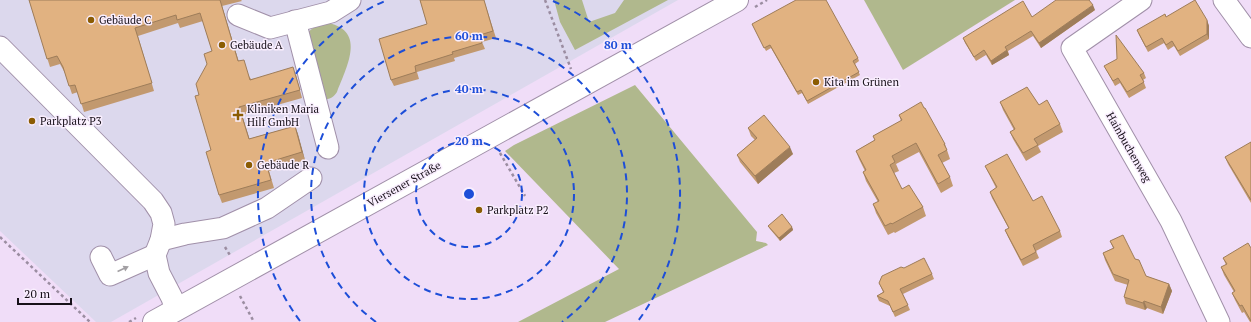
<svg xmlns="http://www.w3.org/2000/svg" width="1251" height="322" font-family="'PT Serif',serif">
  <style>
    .medical { fill: #dcd8ed }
    .green { fill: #b0b88d }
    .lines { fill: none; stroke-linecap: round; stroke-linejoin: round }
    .minor-casing { stroke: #a190a9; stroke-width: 23 }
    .major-casing { stroke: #a190a9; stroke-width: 24 }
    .path { stroke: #9b8da1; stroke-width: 2.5; stroke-dasharray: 3 3; stroke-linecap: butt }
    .minor { stroke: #fff; stroke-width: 21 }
    .major { stroke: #fff; stroke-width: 22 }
    .wall { fill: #c2996f }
    .shaded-wall { fill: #9e7d5a }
    .building { fill: #e1b281; stroke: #9e7d5a }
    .oneway { fill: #a29fa3 }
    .ring { fill: none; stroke: #1d4ed8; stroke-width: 2; stroke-dasharray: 7 5 }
    .poi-dot { fill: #8b5c03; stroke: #f9eefe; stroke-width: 1.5 }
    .labels { text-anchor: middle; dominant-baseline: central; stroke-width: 3; stroke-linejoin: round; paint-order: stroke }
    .poi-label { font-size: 11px; fill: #171019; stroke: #f9eefe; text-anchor: start }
    .street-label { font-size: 11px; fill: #171019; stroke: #f9eefe }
    .centre { fill: #1d4ed8; stroke: #f9eefe; stroke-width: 2 }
    .ring-label { font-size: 12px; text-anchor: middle; font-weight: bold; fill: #1d4ed8; stroke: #f9eefe; stroke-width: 3; stroke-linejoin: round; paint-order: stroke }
  </style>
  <rect width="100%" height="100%" fill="#f0ddf8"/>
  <path class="medical" d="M0,0h678l-567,322h-15l-96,-91z"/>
  <g class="green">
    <path d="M554,0h28l7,22 26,-9 9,-13h44l-93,50 -15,-28z"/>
    <path d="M864,0h151l-112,70z"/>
    <path d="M328,23c39,8 18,45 9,69 -4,6 -8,8 -15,7l-14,-67 9,-7z"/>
    <path d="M635,85l122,147 -1,9 10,2 2,2 -163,77h-87l101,-53 -114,-118 9,-6z"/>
  </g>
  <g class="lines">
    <defs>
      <g id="minor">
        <path d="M1141,0l-69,48 99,173 48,101"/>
        <path d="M1224,0l27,37"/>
        <path d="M238,15l32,13 61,-16 19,-12"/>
        <path d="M295,21l33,127"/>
        <path d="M0,47l153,154 8,12 3,11 -3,16 -6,15 4,18 13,25 4,12"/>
        <path d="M161,240l24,-6 38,-6 44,-20 44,-30"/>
        <path d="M101,257l9,18 45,-20"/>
      </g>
      <path id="major" d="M154,322l583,-322"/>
    </defs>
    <use href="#minor" class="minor-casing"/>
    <use href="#major" class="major-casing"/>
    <g class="path">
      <path d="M545,0l26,69"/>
      <path d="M755,7l12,-7"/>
      <path d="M500,153l25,43"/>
      <path d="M0,237l90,85"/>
      <path d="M225,247l6,10"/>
      <path d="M240,296l14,26"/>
      <path d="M129,322l7,-4"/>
    </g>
    <use href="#minor" class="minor"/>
    <use href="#major" class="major"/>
  </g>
  <g class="wall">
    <path d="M29,0h212l1,1 -20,5 16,55 13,18 45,-4 6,23 -60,17 7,24 46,-13 10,34 -36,11 5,17 -52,15 -3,-8 -8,-45 -12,-55 8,-31 5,-13 -9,-30 -23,7 -2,-5 -40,13 16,55 -70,21 -6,-20 -6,2 -7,-21 -5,-9 -10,3z"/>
    <path d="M420,0h64l12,38 -14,4 3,7 -31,9 1,3 -38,11 2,7 -25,7 -3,-6 36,-56z"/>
    <path d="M1095,10l-54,38 -8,-12 -25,15 1,4 -17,10 -6,-10 -10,6 -11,-18 -2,-5 69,-21z"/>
    <path d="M1166,17l41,3 2,6v13l-29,17 -6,-10 -6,4 -4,-7 -16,9 -9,-17 -2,-5z"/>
    <path d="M752,24l106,34 1,3 -4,3 5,11 -52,29 -6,-11 -4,2 -27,-47 -5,3z"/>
    <path d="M1104,66l40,7 2,5 -3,2 3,8 -17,10 -9,-15 -5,3 -8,-15z"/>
    <path d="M1000,102l39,3 21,19 3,8 -25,14 3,6 -15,9 -13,-22 -3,-7 4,-2 -11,-20z"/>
    <path d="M899,115l46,29 5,15 -8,4 8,14 3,9 -12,7 -22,-41 -23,12 3,7 -5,2 8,16 21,18 3,9 -31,17 -1,-1 -6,3 -12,-22 -3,-9 5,-2 -12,-21 -3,-9 2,-1 -6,-12 -3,-8 19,-11 -2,-4 28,-15z"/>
    <path d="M748,128l45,26 -35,30 -18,-22 -3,-7 18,-15 -4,-4z"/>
    <path d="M1251,143v60l-23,-39 -3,-7z"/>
    <path d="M985,166l48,35 27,30 2,6 -26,14 3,7 -16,8 -15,-29 -3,-7 4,-1 -17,-31 -2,-6 6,-4z"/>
    <path d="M768,226l24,1 1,3 -13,11 -10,-12z"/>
    <path d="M1110,241l25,18 11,17 23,8 3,7 -9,23 -16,-6 -2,2 -19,-6 -2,-7 4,-12 -13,-4 -10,-21 -2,-7 10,-5z"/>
    <path d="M1251,248v74h-1l-6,-10 -2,1 -7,-13 -3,-7 2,-1 -10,-17 -3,-8 5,-2 -3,-7z"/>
    <path d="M904,268l28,6 2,5 -31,15 7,16 -15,7 -5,-11 -11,-5 -2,-5 6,-4 -4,-9z"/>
  </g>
  <g class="shaded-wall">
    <path d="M220,0l2,6 19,63 -3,-8z"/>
    <path d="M1093,5l2,5 -54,38 -2,-5z"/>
    <path d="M1207,20l2,6v13l-2,-5z"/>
    <path d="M1007,50l2,5 -17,10 -1,-4z"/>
    <path d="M239,107l3,8 10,32 -3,-8z"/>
    <path d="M295,126l3,8 7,26 -3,-8z"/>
    <path d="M790,147l3,7 -35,30 -3,-8z"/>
    <path d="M792,227l1,3 -13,11 -1,-3z"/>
    <path d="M1169,284l3,7 -9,23 -2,-7z"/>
    <path d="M1144,301l3,7 -2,2 -2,-7z"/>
  </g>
  <g class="building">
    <path d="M29,0h191l18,61 6,-1 6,20 43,-13 7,23 -61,17 10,32 46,-13 7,26 -36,11 5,17 -52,15 -13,-43 5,-2 -16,-54 4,-1 -3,-11 11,-20 -3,-10 8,-3 -12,-38 -23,7 -1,-5 -41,13 17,55 -71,21 -6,-19 -6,1 -6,-19 -6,-11 -10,3z"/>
    <path d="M420,0h64l9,31 -13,4 2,8 -30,9 1,2 -38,12 1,6 -25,8 -12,-41 48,-15z"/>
    <path d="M796,0h30l32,58 -5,3 6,11 -52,29 -6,-11 -4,2 -27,-47 -6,3 -12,-24z"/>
    <path d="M1056,0h33l4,5 -54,38 -8,-12 -26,16 2,3 -16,11 -7,-11 -10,7 -11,-19 60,-37 9,16z"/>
    <path d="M1195,0l12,20v14l-29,17 -6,-10 -6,4 -4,-7 -16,9 -9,-17 28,-16 1,3z"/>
    <path d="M1116,35l28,38 -4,2 4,7 -17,10 -9,-14 -5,3 -9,-15 13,-7z"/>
    <path d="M1027,87l12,18 8,-5 13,24 -26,15 4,6 -15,8 -13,-21 5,-3 -15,-27z"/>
    <path d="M921,102l3,6h1l20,36h-1l3,6 -9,5 12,22 -12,7 -22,-41 -24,13 3,6 -5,3 12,24 7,-4 14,22 -31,17 -1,-1 -6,3 -12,-22 6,-3 -16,-29 3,-2 -10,-19 19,-11 -2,-4 29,-16 -3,-5z"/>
    <path d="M764,115l26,32 -35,29 -18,-21 20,-17 -9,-10z"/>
    <path d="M1251,142v58l-26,-43z"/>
    <path d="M1007,154l26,47 9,-5 18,35 -27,14 3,7 -15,8 -16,-30 4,-2 -19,-36 7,-5 -12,-21z"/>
    <path d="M782,214l10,13 -13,11 -11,-12z"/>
    <path d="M1123,235l12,24 4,1 7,16 23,8 -8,23 -17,-6 -1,2 -19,-6 5,-17 -16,-6 -10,-21 11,-5 -4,-7z"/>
    <path d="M1248,243l3,5v73l-9,-16 -2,1 -8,-13 3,-2 -14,-24 6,-3 -4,-6z"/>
    <path d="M924,258l8,16 -32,15 8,16 -15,7 -5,-11 -11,-5 7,-4 -5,-9 3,-7 19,-9 3,1z"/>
  </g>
  <defs><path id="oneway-solid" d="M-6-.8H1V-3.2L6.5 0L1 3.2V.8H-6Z"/></defs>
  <use class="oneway" href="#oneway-solid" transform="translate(123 269) rotate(-25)"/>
  <g class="ring">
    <circle cx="469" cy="194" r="53"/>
    <circle cx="469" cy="194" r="105"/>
    <path d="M376 322A158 158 0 1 1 562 322"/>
    <path d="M300 321A211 211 0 0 1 385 1M553 1A211 211 0 0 1 638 321"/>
  </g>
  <g class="poi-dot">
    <circle cx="91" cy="20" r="4"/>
    <circle cx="222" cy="45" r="4"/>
    <circle cx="816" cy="82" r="4"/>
    <path d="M236 109h4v4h4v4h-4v4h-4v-4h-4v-4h4z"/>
    <circle cx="32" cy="121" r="4"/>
    <circle cx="249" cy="165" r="4"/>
    <circle cx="479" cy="210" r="4"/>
  </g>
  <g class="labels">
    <g class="poi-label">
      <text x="99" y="20">Gebäude C</text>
      <text x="230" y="45">Gebäude A</text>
      <text x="824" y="82">Kita im Grünen</text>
      <text x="247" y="109">Kliniken Maria<tspan x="247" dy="13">Hilf GmbH</tspan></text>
      <text x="40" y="121">Parkplatz P3</text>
      <text x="257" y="165">Gebäude R</text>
      <text x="487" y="210">Parkplatz P2</text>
    </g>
    <g class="street-label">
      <text transform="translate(1129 147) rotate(60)">Hainbuchenweg</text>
      <text transform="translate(404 184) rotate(-29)">Viersener Straße</text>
    </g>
  </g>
  <circle cx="469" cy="194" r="6" class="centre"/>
  <g class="ring-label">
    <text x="469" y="40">60 m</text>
    <text x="618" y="49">80 m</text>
    <text x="469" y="93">40 m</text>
    <text x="469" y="145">20 m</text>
  </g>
  <path d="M18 298v6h53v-6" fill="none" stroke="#171019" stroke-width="2"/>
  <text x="24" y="298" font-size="12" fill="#171019" stroke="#f9eefe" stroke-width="3" paint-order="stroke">20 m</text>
</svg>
